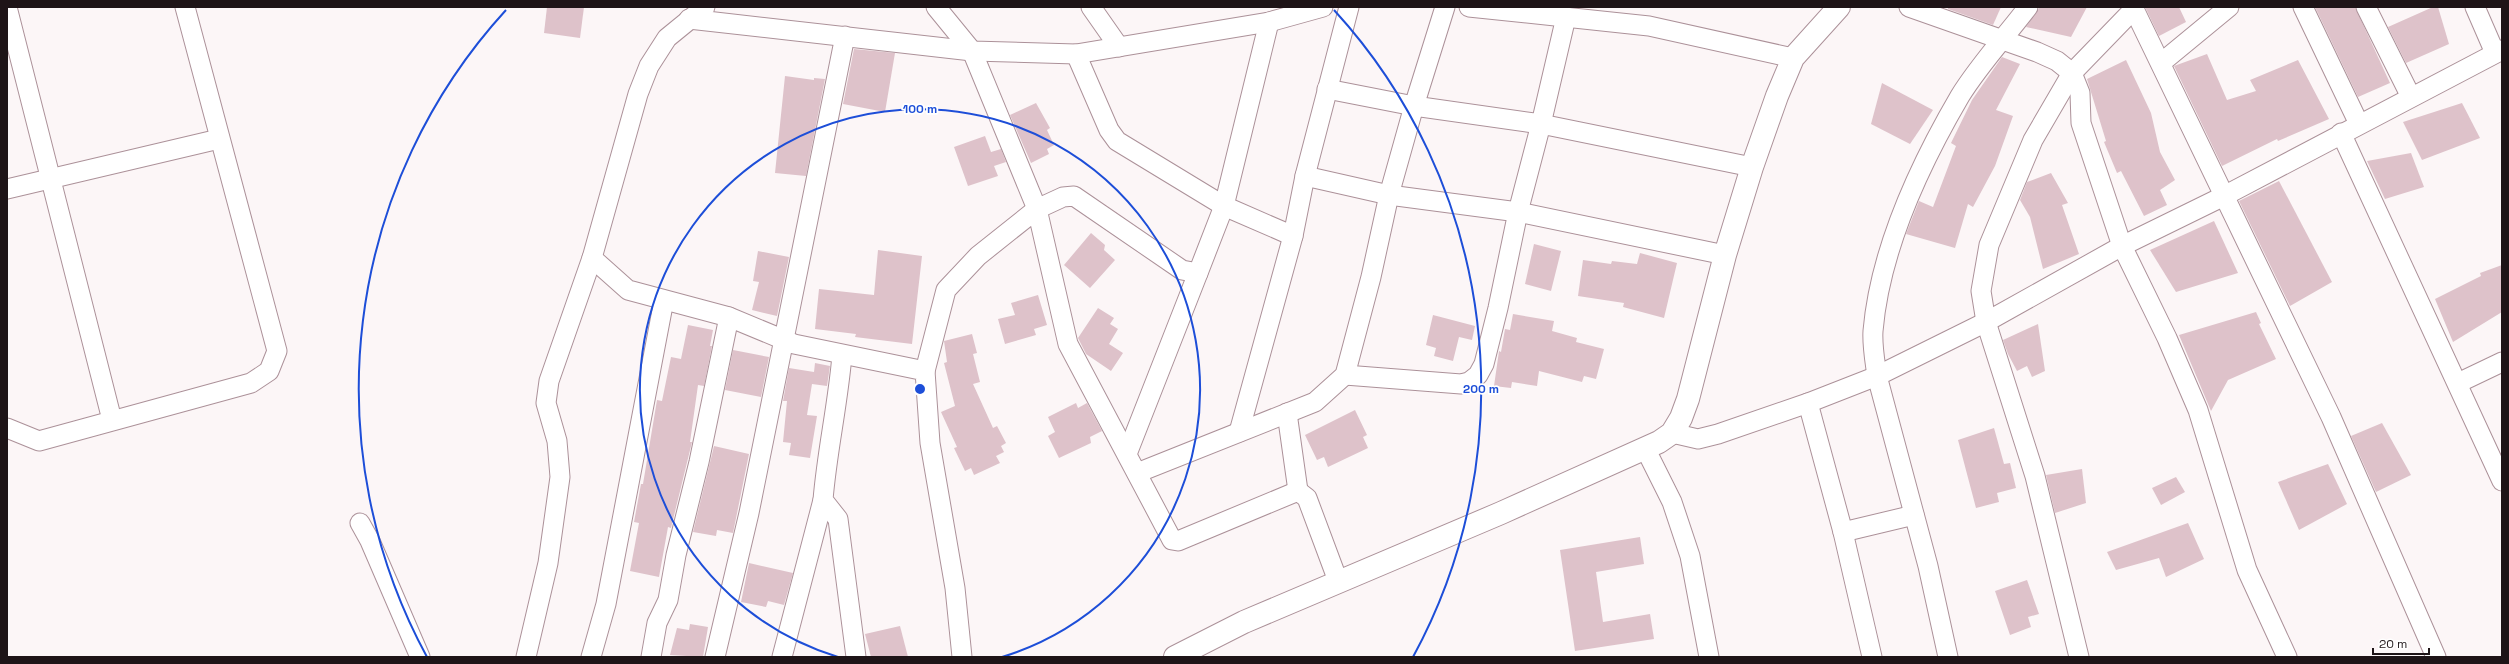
<svg xmlns="http://www.w3.org/2000/svg" width="2509" height="664" font-family="'Space Grotesk',sans-serif">
  <style>
    .building { fill: #dec2ca }
    .lines { fill: none; stroke-linecap: round; stroke-linejoin: round }
    .street-casing { stroke: #ac9199; stroke-width: 21 }
    .secondary-casing { stroke: #ac9199; stroke-width: 24 }
    .street { stroke: #fff; stroke-width: 19 }
    .secondary { stroke: #fff; stroke-width: 22 }
    .ring { fill: none; stroke: #1d4ed8; stroke-width: 2 }
    .centre { fill: #1d4ed8; stroke: #fff; stroke-width: 2 }
    .ring-label { font-size: 12px; text-anchor: middle; font-weight: bold; fill: #1d4ed8; stroke: #fff; stroke-width: 3.5; stroke-linejoin: round; paint-order: stroke }
  </style>
  <rect width="100%" height="100%" fill="#fcf6f7"/>
  <g class="building">
    <path d="M547,7h37l-4,31 -36,-5z"/>
    <path d="M1948,7h53l-8,18 -45,-16z"/>
    <path d="M2040,7h47l-16,30 -45,-10z"/>
    <path d="M2145,7h34l7,15 -27,14z"/>
    <path d="M2315,7h40l35,76 -32,14z"/>
    <path d="M2433,7h5l11,37 -43,19 -18,-36z"/>
    <path d="M854,49l41,4 -10,59 -42,-8z"/>
    <path d="M2207,54l20,46 29,-9 -6,-11 48,-20 31,59 -51,22 -1,-2 -55,27 -48,-100z"/>
    <path d="M2002,57l18,7 -24,46 17,6 -18,50 -22,41 -5,-3 -13,44 -49,-14 13,-33 14,6 23,-61 -5,-3 21,-43z"/>
    <path d="M2126,60l25,53 9,39 15,28 -15,10 7,15 -23,11 -23,-45 -4,2 -13,-31 2,-1 -19,-62z"/>
    <path d="M785,76l29,4v-2l11,1 -19,97 -31,-3z"/>
    <path d="M1882,83l51,27 -23,34 -39,-20z"/>
    <path d="M1036,103l14,25 -3,2 7,15 -7,4 2,5 -18,9 -21,-48z"/>
    <path d="M2462,103l18,35 -58,22 -19,-38z"/>
    <path d="M985,136l6,16 10,-3 5,13 -12,4 4,10 -30,10 -14,-39z"/>
    <path d="M2411,153l13,34 -39,12 -18,-38z"/>
    <path d="M2051,173l17,30 -6,2 17,49 -36,15 -13,-52 -10,-17 7,-18z"/>
    <path d="M2279,181l53,101 -42,24 -51,-105z"/>
    <path d="M2214,221l24,52 -62,19 -26,-42z"/>
    <path d="M1091,233l14,12 -1,5 11,10 -25,28 -26,-23z"/>
    <path d="M1534,244l27,7 -10,40 -26,-7z"/>
    <path d="M878,250l44,6 -10,88 -57,-7 1,-3 -41,-5 4,-40 55,6z"/>
    <path d="M758,251l31,6 -12,59 -25,-6 7,-28 -6,-1z"/>
    <path d="M1640,253l37,10 -13,55 -41,-11 1,-4 -46,-7 5,-36 28,4 1,-3 25,3z"/>
    <path d="M2502,265v47l-49,30 -18,-43 46,-23 -1,-3z"/>
    <path d="M1038,295l9,30 -13,4 2,6 -31,9 -7,-25 17,-4 -4,-12z"/>
    <path d="M1098,308l16,10 -4,6 8,5 -9,15 14,9 -12,18 -25,-17 -8,-16z"/>
    <path d="M2256,312l5,11 -2,1 17,35 -48,21 -17,31 -32,-76z"/>
    <path d="M1513,314l41,7 -2,10 25,7 -1,4 28,7 -8,30 -12,-3 -2,6 -43,-11 -2,15 -25,-4 -1,6 -17,-2 5,-35 2,1 4,-23 5,1z"/>
    <path d="M1433,315l42,11 -3,14 -13,-3 -6,24 -19,-5 2,-8 -10,-3z"/>
    <path d="M2038,324l7,47 -13,6 -5,-11 -10,5 -9,-17 -5,-14z"/>
    <path d="M688,325l25,5 -3,16h2l-8,40 -6,-1 -8,57h2l-21,86 -3,-1 -9,50 -29,-6 9,-48 -5,-1 7,-38h2l14,-84 5,1 9,-44 10,2z"/>
    <path d="M972,334l5,19 -4,1 7,28 -7,2 20,44 4,-2 9,17 -5,3 3,6 -8,4 4,7 -26,12 -3,-7 -6,3 -11,-23 3,-1 -16,-35 14,-6 -11,-43 3,-1 -3,-21z"/>
    <path d="M733,350l36,7 -8,40 -36,-7z"/>
    <path d="M815,363l15,3 -3,20 -15,-2 -5,31 10,1 -7,42 -21,-3 2,-12 -8,-1 4,-41h-4l6,-33 25,4z"/>
    <path d="M1076,403l2,5 9,-5 15,28 -12,6 1,6 -32,15 -11,-22 7,-4 -7,-15z"/>
    <path d="M1355,410l12,25 -4,2 5,11 -40,19 -4,-10 -7,3 -12,-25z"/>
    <path d="M2382,423l29,52 -35,17 -25,-56z"/>
    <path d="M1994,428l10,36 6,-1 6,25 -19,5 2,9 -23,6 -18,-68z"/>
    <path d="M714,446l35,8 -16,79 -16,-3 -1,6 -23,-4z"/>
    <path d="M2328,464l19,40 -48,26 -21,-48z"/>
    <path d="M2082,469l4,34 -31,10 -9,-38z"/>
    <path d="M2176,477l9,15 -24,13 -9,-17z"/>
    <path d="M2188,523l16,36 -38,18 -7,-19 -43,12 -9,-18z"/>
    <path d="M1640,537l4,27 -48,8 7,50 47,-8 4,25 -79,12 -15,-101z"/>
    <path d="M749,563l44,10 -9,32 -16,-4 -2,6 -25,-5z"/>
    <path d="M2027,580l12,34 -11,3 3,10 -21,8 -15,-44z"/>
    <path d="M690,624l18,3 -5,30 -33,-2 7,-27 12,2z"/>
    <path d="M900,626l8,31h-37l-6,-23z"/>
  </g>
  <g class="lines">
    <defs>
      <g id="street">
        <path d="M7,7l105,413"/>
        <path d="M936,7l36,44 65,158 26,-12 11,-1 108,74 16,3 26,-67 45,-184"/>
        <path d="M1091,7l28,40"/>
        <path d="M1469,7l180,19 144,32"/>
        <path d="M1909,7l128,45 20,9 15,12 8,20 1,30 41,123 45,92 31,72 49,160 40,87"/>
        <path d="M2133,7l198,410 105,240"/>
        <path d="M2303,7l56,117"/>
        <path d="M2366,7l45,90"/>
        <path d="M2475,7l20,46"/>
        <path d="M689,19l283,32 104,3 193,-32 54,-15"/>
        <path d="M1076,54l33,76 8,11 107,65 69,30"/>
        <path d="M2161,63l68,-56"/>
        <path d="M1327,89l87,17 127,18 25,-107"/>
        <path d="M2341,133l161,348"/>
        <path d="M1305,176l84,19 129,17 207,43"/>
        <path d="M7,189l212,-50"/>
        <path d="M592,258l36,32 101,27 65,27 131,27 5,72 25,145 7,69"/>
        <path d="M842,355c-4,49 -15,96 -19,145l15,19 18,138"/>
        <path d="M925,371l21,-81 32,-34 59,-47 31,135 104,196 6,1 120,-50 9,7 31,83"/>
        <path d="M1345,375l116,9 8,-2 9,-7 6,-11 14,-56 20,-96 23,-88 211,43"/>
        <path d="M2458,383l44,-21"/>
        <path d="M1808,403l35,129 29,125"/>
        <path d="M1287,413l11,78"/>
        <path d="M7,428l32,13 212,-58 18,-12 8,-20 -92,-344"/>
        <path d="M1239,432l54,-196 12,-60 44,-169"/>
        <path d="M1672,433l26,6 20,-5 90,-31 69,-27 109,-54 136,-76 102,-50 278,-146"/>
        <path d="M1645,448l27,54 18,54 19,101"/>
        <path d="M1127,454l71,-181"/>
        <path d="M1137,473l178,-71 30,-27 26,-98 18,-82 25,-89 31,-99"/>
        <path d="M360,523l10,18 50,116"/>
        <path d="M1843,532l71,-17"/>
        <path d="M526,657l22,-94 12,-86 -3,-36 -11,-38 3,-22 43,-123 46,-164 11,-28 18,-28 38,-31"/>
        <path d="M591,657l15,-53 58,-304"/>
        <path d="M651,657l6,-34 11,-23 8,-45 23,-93 30,-145"/>
        <path d="M715,657l34,-144 96,-477"/>
        <path d="M782,657l41,-157"/>
        <path d="M1948,657l-20,-91 -51,-190c-2,-15 -5,-30 -4,-45 7,-82 46,-165 87,-235 19,-31 46,-60 68,-89"/>
        <path d="M2079,657l-44,-181 -49,-154 -5,-31 8,-46 44,-105 39,-67 62,-64"/>
      </g>
      <path id="secondary" d="M1175,657l69,-35 257,-109 158,-71 13,-9 9,-15 7,-19 37,-144 27,-88 25,-71 16,-38 46,-51"/>
    </defs>
    <use href="#street" class="street-casing"/>
    <use href="#secondary" class="secondary-casing"/>
    <use href="#street" class="street"/>
    <use href="#secondary" class="secondary"/>
  </g>
  <g class="ring">
    <path d="M838 657A280 280 0 1 1 1002 657"/>
    <path d="M427 657A561 561 0 0 1 506 10M1334 10A561 561 0 0 1 1413 657"/>
  </g>
  <circle cx="920" cy="389" r="6" class="centre"/>
  <g class="ring-label">
    <text x="920" y="113">100 m</text>
    <text x="1481" y="393">200 m</text>
  </g>
  <rect width="2509" height="664" fill="none" stroke="#1e1417" stroke-width="16"/>
  <path d="M2373 648v6h56v-6" fill="none" stroke="#1e1417" stroke-width="2"/>
  <text x="2379" y="648" font-size="12" fill="#1e1417" stroke="#ffffff" stroke-width="3" paint-order="stroke">20 m</text>
</svg>
